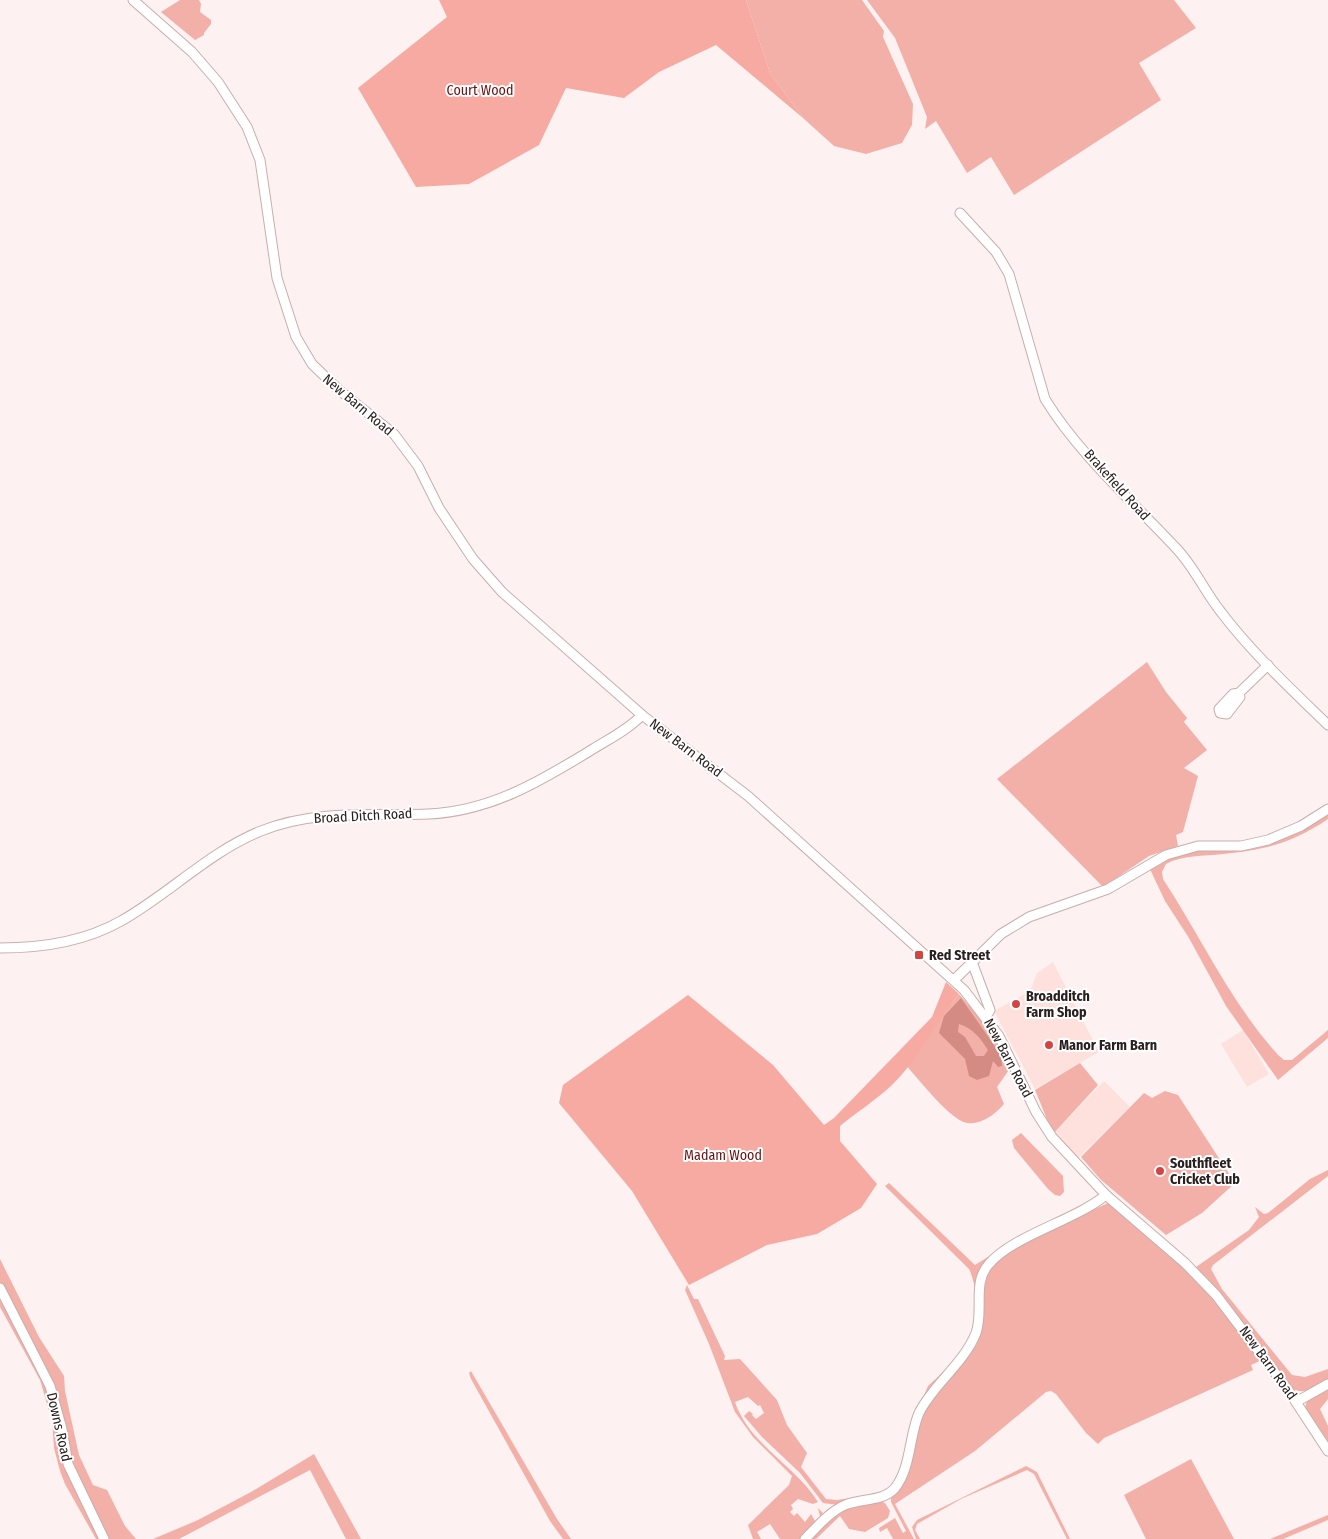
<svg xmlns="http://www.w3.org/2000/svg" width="1328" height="1539" font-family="'Fira Sans Condensed',sans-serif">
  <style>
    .built { fill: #fee1dd }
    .green { fill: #f3b0a8 }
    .forest { fill: #f6aaa1 }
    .water { fill: #d48b83; fill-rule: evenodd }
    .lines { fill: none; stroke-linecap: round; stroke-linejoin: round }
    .minor-casing { stroke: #c8aeab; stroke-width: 11 }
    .minor { stroke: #fff; stroke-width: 9 }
    .poi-dot { fill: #d44541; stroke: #fff; stroke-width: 2 }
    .labels { text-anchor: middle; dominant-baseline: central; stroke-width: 4; stroke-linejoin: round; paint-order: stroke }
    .park-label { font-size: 14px; fill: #6a1213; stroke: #fff }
    .street-label { font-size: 14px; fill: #2a201f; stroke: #fff }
    .poi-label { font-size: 14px; font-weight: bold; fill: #2a201f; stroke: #fff; text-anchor: start }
  </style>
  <rect width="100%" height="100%" fill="#fdf2f1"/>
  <g class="built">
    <path d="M1053,962l46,90 -64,37 -41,-78 36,-20 7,-18z"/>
    <path d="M1243,1030l26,44 -22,13 -26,-43z"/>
    <path d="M1104,1081l26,26 -53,52 -24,-25z"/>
  </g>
  <g class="green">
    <path d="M180,0h19l2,4 -1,8 11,8v4l-7,9v2l-9,5 -34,-28z"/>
    <path d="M746,0h116l22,31 -1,6 30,67 -1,21 -10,18 -36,11 -32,-8 -31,-28 -33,-45z"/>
    <path d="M867,0h307l22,28 -57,35 22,37 -147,95 -23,-38 -24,16 -31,-52 -11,8 2,-12 -32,-79z"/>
    <path d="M1147,662l19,30 21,26 -3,4 23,28 -23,18 14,8 -15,56 -7,3 2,11 -29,10 -46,31 -106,-108z"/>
    <path d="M1328,811v8c-35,24 -64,31 -105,35 -19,2 -41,1 -57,10l-4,8 1,7c38,58 68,124 115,176l6,5h8l36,-30v8l-50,42 -52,-74 -37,-68 -24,-37 -16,-34 25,-15 80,-7z"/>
    <path d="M959,994l22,25 30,48 -14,20 7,17c-9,10 -22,21 -37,19 -18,-3 -51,-48 -65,-62z"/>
    <path d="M1080,1063l18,22 -45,49 -18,-44z"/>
    <path d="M1165,1091l13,4 57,88 -33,30 -36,22 -66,-56 -19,-22 63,-64 8,5z"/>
    <path d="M1021,1133l42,43 1,16 -4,4 -5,-1 -7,-6 -34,-41 -2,-8z"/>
    <path d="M1328,1170v6l-115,89 -2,4 11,20 70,86 13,2 23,-8v12c-11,6 -25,15 -37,7l-95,-121 53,-37 10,-13 -4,-10 9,7 4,-1 42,-34z"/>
    <path d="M889,1183l86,82 29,-18 -25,26 -3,56 -8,17 -11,16 -23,23 -7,11 -16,35 -9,41 -8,14 -14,10 -42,9 -15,-2 -23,-30 -38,-36 -18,-21 5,-5 4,3 2,-2 -3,3 4,4 8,-6 -4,-8 -2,1 -10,-9 -13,5c14,42 60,63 83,100l-5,2 -15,-5 -7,6 2,4 -3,3 4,4 3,-3 8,9 6,-8 4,7 5,-5 -2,-8 5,5 -1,7 -20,19h-22l-10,-15 -13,8 4,7h-8l-5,-14 41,-40 3,-9 -39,-39 -18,-25 -26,-68 -24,-54 2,-5 7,14h4l27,57 -1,4 16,-1 37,41 10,25 20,28 -6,14 25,32 11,1 41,-6 12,-6 12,-20 8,-40 18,-42 31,-29 10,-16 1,-7c12,-9 6,-52 -1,-65l-84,-83z"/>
    <path d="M1108,1203l80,67 22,23 52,67 -11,5 2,5 -149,68 -6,6 -12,-11 -30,-39 -5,-3 -5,1 -71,59 -80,53 19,35h-21l-6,-11 -7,4 -1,-4 16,-10 8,15 3,-2 -15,-29v-4l21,-34 -2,-2 9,-44 53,-74 12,-67 19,-23 52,-27z"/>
    <path d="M0,1259l39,78 25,39 1,15 14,64 14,30 14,5 18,36 11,13h-30l-35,-72 -10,-52 -61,-130z"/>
    <path d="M0,1294l48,91 18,79 36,75h-6l-31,-55 -5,-13 -6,-23 -2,-27 -12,-41 -40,-73z"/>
    <path d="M471,1371l86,148 14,20h-8l-13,-18 -79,-142 -2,-6z"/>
    <path d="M1328,1387v12l-8,10 8,17v20l-23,-38 2,-8z"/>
    <path d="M314,1454l47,85h-15l-36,-69 -131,69h-26l45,-19 53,-28z"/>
    <path d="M1191,1459l43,80h-88l-22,-44z"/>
    <path d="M1026,1466l11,6 33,67h-3l-33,-65 -7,-4 -66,29 -44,25 -2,6 5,9h-4l-4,-12 5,-7z"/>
    <path d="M877,1500l8,3 5,8 -2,7 -23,14 -16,-3 -9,-13 -24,23h-9l23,-21 19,-12z"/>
    <path d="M1328,1515v5l-45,19h-13z"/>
  </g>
  <g class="forest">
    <path d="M439,0h307l24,73 33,45 -87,-73 -57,27 -35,26 -58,-10 -27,57 -70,39 -53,3 -58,-99 89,-71z"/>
    <path d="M946,982l13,12c-25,29 -40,65 -67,91 -16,15 -35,27 -52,41v15l37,43 -16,24 -44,26 -50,11 -78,40 -57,-94 -73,-88 4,-18 125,-90 85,70 51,60 10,-7 98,-101z"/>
  </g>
  <path class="water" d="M961,998l40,57 1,11 -4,1 -5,-6 -4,15 -12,4 -8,-4 -4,-17 -26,-26 5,-17zM959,1024c15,5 21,14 29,26l-4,6h-8l-11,-19 -7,-5z"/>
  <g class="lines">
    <defs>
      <g id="minor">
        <path d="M133,0l59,52 26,30 29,45 13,33 17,118 19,59 16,27 27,26 55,44 24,32 21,42 34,51 29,33 140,123 106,81 216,194 35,46 37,76 16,25 54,58 79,68 31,32 72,95 40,61"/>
        <path d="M960,213l36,39 13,22 36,125c33,54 87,102 130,148 19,19 29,44 46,65 31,41 70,77 107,113"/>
        <path d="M1239,693l1,4 -13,17 -7,-1 -1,-4 14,-15 6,-1 29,-28"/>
        <path d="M0,948c41,0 84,-6 121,-27 48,-27 88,-69 140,-90 54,-22 112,-15 168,-17 62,-3 112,-33 164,-65 16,-10 36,-20 49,-34"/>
        <path d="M972,962l18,48 -4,7"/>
        <path d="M954,980l47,-46 28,-17 79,-28 58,-34 32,-9h43l27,-6 33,-14 27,-17"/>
        <path d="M0,1288l50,98 12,43 6,35 36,75"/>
        <path d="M1296,1402l32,-18"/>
        <path d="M805,1539c12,-12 24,-27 40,-34 16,-7 38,-3 50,-17 16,-20 14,-52 24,-75 15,-30 44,-48 57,-80 8,-22 -4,-51 13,-69 25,-29 85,-43 117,-69"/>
      </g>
    </defs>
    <use href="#minor" class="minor-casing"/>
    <use href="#minor" class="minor"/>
  </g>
  <g class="poi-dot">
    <rect x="914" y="950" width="10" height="10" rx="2.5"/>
    <circle cx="1016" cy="1004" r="5"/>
    <circle cx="1049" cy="1045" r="5"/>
    <circle cx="1160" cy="1171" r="5"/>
  </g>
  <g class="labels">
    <g class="park-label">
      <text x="480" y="90">Court Wood</text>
      <text x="723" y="1155">Madam Wood</text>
    </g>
    <g class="street-label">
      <text transform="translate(358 405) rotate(40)">New Barn Road</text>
      <text transform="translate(1117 485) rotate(48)">Brakefield Road</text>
      <text transform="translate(686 748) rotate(37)">New Barn Road</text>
      <text transform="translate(363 816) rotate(-3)">Broad Ditch Road</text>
      <text transform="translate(1008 1058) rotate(62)">New Barn Road</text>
      <text transform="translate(1268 1363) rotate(54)">New Barn Road</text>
      <text transform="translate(59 1427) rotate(77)">Downs Road</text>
    </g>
    <g class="poi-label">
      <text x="929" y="955">Red Street</text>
      <text x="1026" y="996">Broadditch<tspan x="1026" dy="16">Farm Shop</tspan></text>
      <text x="1059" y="1045">Manor Farm Barn</text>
      <text x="1170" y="1163">Southfleet<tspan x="1170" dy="16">Cricket Club</tspan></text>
    </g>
  </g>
</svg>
